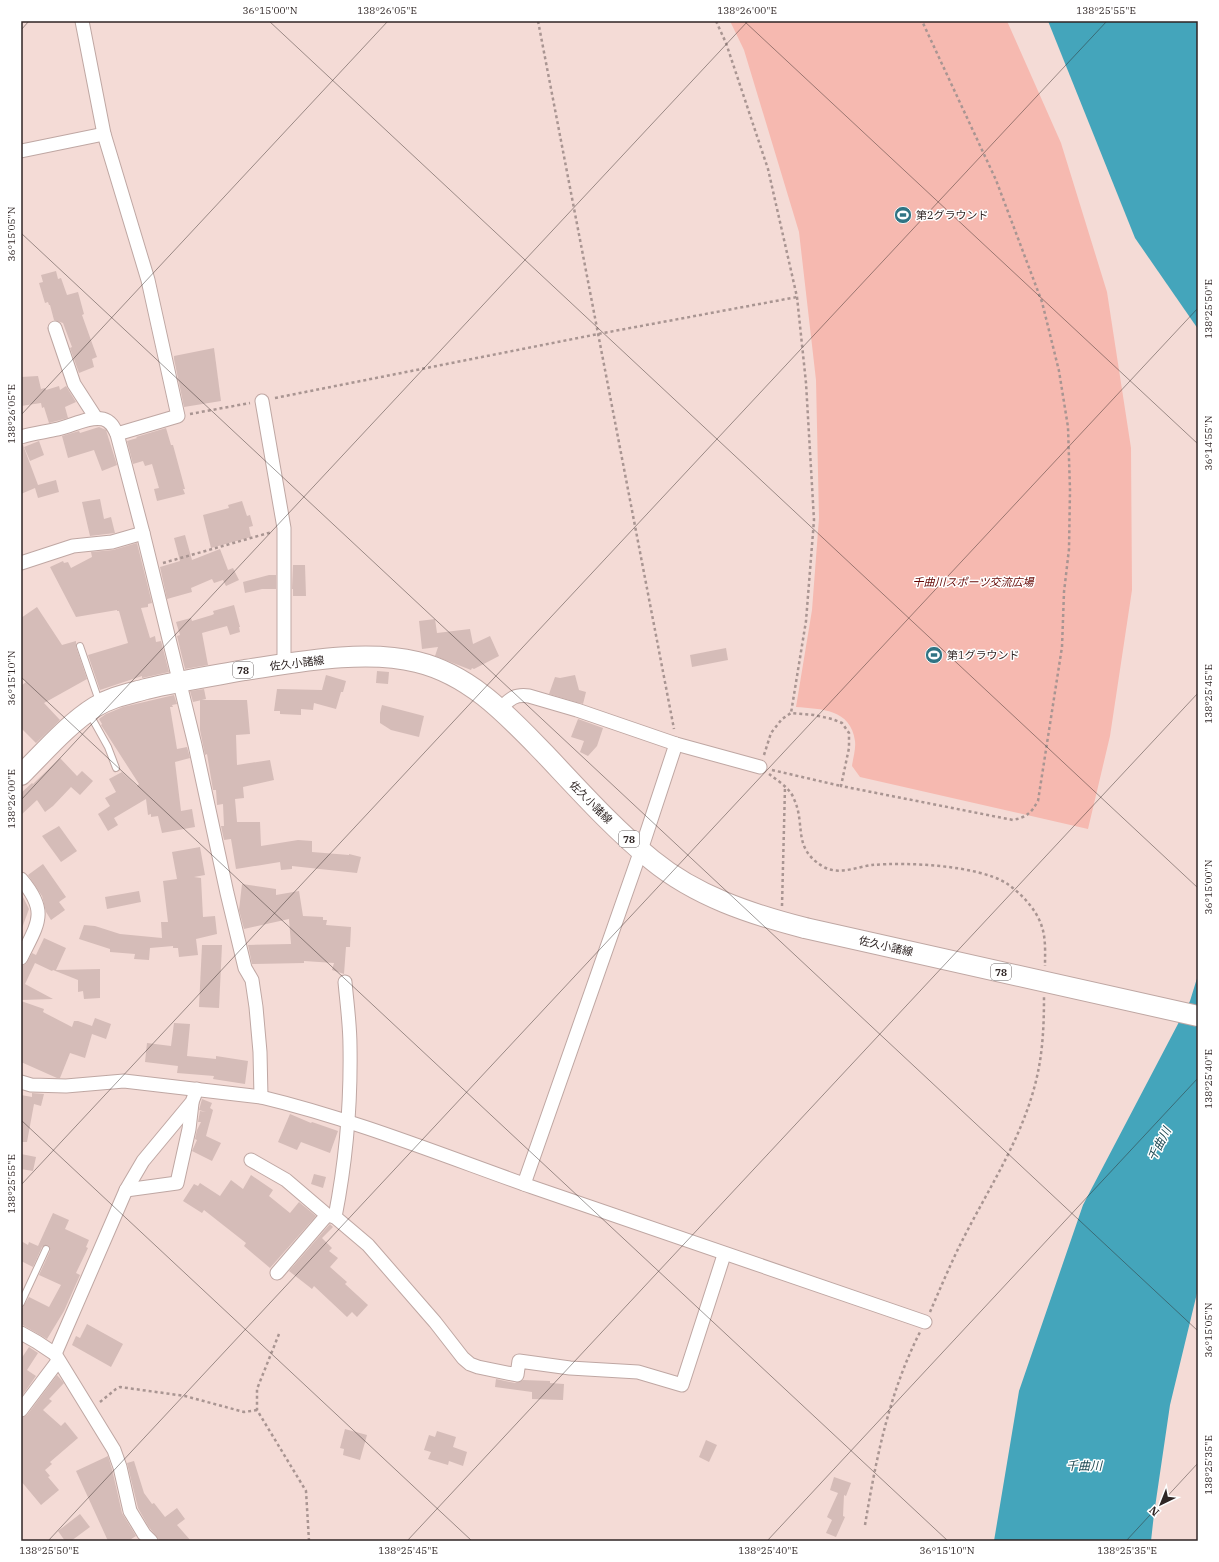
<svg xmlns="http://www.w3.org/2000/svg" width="1219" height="1562" font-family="'IBM Plex Serif','Noto Sans JP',serif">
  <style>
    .green { fill: #f6b9b0 }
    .water { fill: #44a5bb }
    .building { fill: #d5bcb8 }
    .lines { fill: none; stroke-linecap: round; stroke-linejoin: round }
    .service-casing { stroke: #bfa7a3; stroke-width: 8 }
    .minor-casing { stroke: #bfa7a3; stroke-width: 15 }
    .primary-casing { stroke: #bfa7a3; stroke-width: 22 }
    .path { stroke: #a99592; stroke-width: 2.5; stroke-dasharray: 3 3; stroke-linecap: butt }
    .service { stroke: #fff; stroke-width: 6 }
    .minor { stroke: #fff; stroke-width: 13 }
    .primary { stroke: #fff; stroke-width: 20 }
    .primary-bridge-casing { stroke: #bfa7a3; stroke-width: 22; stroke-linecap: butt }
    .primary-bridge { stroke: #fff; stroke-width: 20 }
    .ticks { fill: none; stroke: #2f2524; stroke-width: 1; stroke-opacity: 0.45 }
    .labels { text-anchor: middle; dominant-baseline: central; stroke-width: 3; stroke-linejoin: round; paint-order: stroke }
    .shield { fill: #fff; stroke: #6d6666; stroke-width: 1 }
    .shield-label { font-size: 10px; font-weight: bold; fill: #2f2524 }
    .poi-label { font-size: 11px; fill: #2f2524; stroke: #fff; text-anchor: start }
    .park-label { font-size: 11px; font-style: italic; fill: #640704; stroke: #fff }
    .street-label { font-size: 11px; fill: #2f2524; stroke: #fff }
    .water-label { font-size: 12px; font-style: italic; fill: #214c56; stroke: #fff }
    .neatline { fill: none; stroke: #2f2524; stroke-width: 1.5 }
    .ticks-label { font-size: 10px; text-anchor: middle; fill: #2f2524 }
  </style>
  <rect width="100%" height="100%" fill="#f4dbd6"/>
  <path class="green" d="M730,21h277l54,122 46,149 24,156 1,142 -22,146 -22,93 -228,-52 -8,-11c1,-8 4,-17 3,-25 -4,-32 -34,-32 -59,-34l16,-97 7,-92 -3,-138 -17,-148 -55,-182z"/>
  <g class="water">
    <path d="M1048,21h150v308l-63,-91z"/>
    <path d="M1198,975v314l-28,116 -16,109 -3,27h-157l25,-150 64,-186 107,-204z"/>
  </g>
  <g class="building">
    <path d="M56,271l2,8 3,-1 6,17 11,-3 6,22 -2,1 15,42 -5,2 2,8 -15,6 -9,-25 2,-1 -9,-24 -9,-3 -4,-15h-1l-1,-3 -3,1 -6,-20 4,-1 -2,-7z"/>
    <path d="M214,348l7,53 -37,6 -10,-48v-3z"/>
    <path d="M38,376l3,13 4,-1 1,2 13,-4 1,4 6,-4 10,16 -11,5 3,11 -19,5 -5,-16 -2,1 -1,-5 -20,3v-29z"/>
    <path d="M99,427l7,3 11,35 -15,6 -8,-21 -26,8 -6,-22 17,-5 1,2z"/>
    <path d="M166,428l5,17h2l12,44h-2l2,5 -28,7 -3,-12 5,-1 -7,-24 -7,2 -2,-5 -10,3 -6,-23 10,-3 -1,-1z"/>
    <path d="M39,441l5,14 -14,6 -6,-14z"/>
    <path d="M21,445h2l15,40 18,-5 3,12 -21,6 -3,-10 -14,6z"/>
    <path d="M100,499l4,20 7,-2 4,16 -25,3 -8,-34z"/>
    <path d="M242,501l5,15 3,-1 3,11 -4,1 2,10 -40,11 -8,-33 26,-7 -1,-3z"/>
    <path d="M185,535l7,25 28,-11 8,21 5,-2 6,12 -13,6 -3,-6 -9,3 -2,-4 -21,9 1,4 -25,7 -7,-32 20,-6 -6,-23z"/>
    <path d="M137,543l15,60 -4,1v3l-7,1 9,30 5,-2 1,6 5,-1 8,31 -27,6v-2l-42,14 -12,-35 40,-12 -9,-32h-2v-1l-41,7 -26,-50 13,-6 1,2 4,-1 3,6 21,-11 -1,-5 22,-2z"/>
    <path d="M293,565h12l1,31h-13v-7h-1z"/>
    <path d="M269,575h7v14h-14l-17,4 -2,-11z"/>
    <path d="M234,605l6,22h-1l1,5 -10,3 -3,-9 -25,7 6,32 -23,4 -8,-33 3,-1 -4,-13 15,-4 1,3 20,-6 2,-1 -1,-3z"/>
    <path d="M37,607l25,38 14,-4v6l11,32 -43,24 16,17 -24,23 -15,-15v-42l5,-4 -5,-5v-59z"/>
    <path d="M435,619l2,14 33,-4 3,15 17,-8 9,20 -25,13 -2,-1 -1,2 -36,-14 3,-9 -16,2 -3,-28z"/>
    <path d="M726,648l2,12 -36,7 -2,-12z"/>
    <path d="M377,671l12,1 -1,12 -12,-1z"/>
    <path d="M326,675l20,6 -3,11h-2l-5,17 -22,-6 -1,7 -12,-1v6l-21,-1v-3h-6l3,-22 45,1z"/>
    <path d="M575,675l4,15 7,2 -3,12 -34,-10 6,-17 5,1z"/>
    <path d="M204,689l2,10 -13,3 -3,-11z"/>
    <path d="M174,695l3,9 -5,1 1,2h-3l7,42 10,-2 3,11 -15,4 6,49 11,-2 3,18 -33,6 -4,-17 -7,1v-3l-3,1 -2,-16 -32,19 4,7 -10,6 -10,-17 12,-8 -5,-8 11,-6 -7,-13 13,-7 15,14 2,-2 -38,-59 1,-1 -3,-5 7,-5 17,-7z"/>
    <path d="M200,700h47l3,34 -14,1 1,30 33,-5 4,20 -31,7 1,11 -9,1 2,23h23l1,24 37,-6 14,1v11l37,3v-1l12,3 -4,16 -65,-7v3l-11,1 -1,-8 -44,7 -5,-30 -7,1 -3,-14h3l-1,-22 -6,1 -1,-15h-3l-6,-36 -2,1 -5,-25z"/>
    <path d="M382,705l42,11 -5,21 -28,-7 -11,-7v-10z"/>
    <path d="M578,719l25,9 -6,18 -9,10 -8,-4 4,-11 -13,-4z"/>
    <path d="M60,758l17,18 5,-5 11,10 -13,14 -9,-8 -18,19 -8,6 -8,-12 -16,15v-22l11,-10 1,1z"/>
    <path d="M59,826l18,25 -16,11 -19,-26z"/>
    <path d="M200,847l5,28 -11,2 7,1 2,39 12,-1 2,18 -21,5 2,16 -19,2 -1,-9h-5v-2l-23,2 -1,12 -15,-1 1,-5 -25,-2v-3l-31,-10 5,-14 11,1 25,8 42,4 -1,-16h7l-5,-41 14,-2 -5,-27z"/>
    <path d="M43,864l23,33 -7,5 6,8 -14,10 -5,-8 -4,-16 -14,-21z"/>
    <path d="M242,884l34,5v6l23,-4 4,25 20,1v3h4l-1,5 25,2 -1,20h-4l-2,27 -12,-4 2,-7 -30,-2v2l-52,1 -4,-19 43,-1 -2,-25 -45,10 -5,-19z"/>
    <path d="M139,891l2,11 -34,7 -2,-12z"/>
    <path d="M21,893l8,16 -7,19 -1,-1z"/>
    <path d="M44,938l22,10 -10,22 44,-1v29l-16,1 -1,-8 -5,1v-12l-25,-10 -1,1 -17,-8 -10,21 28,15 -32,1v-34l5,-2 6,-11 4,2z"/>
    <path d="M202,945h20l-3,63 -20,-1z"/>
    <path d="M21,1001l23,8 -1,3 29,15 2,-6h4l14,5 3,-8 16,6 -5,15 -14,-5 -7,24 -15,-5 -10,25h-3l-36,-16z"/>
    <path d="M174,1023l16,1 -3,32 29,3v-3l32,5 -3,23 -32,-5 1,-3 -37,-3 1,-7 -33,-4 2,-19 24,3z"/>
    <path d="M32,1093l12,1 -3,12 -7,-2 -7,38h-6v-47l11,2z"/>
    <path d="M202,1099l10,4 -2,5 3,2 -7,26 15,7 -9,18 -20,-10 5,-11 -2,-1 2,-9 4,-8h-3l2,-11 6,1 -7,-2z"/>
    <path d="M290,1114l21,9 1,-1 26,9 -8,22 -29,-11 -4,8 -19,-8z"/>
    <path d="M21,1154l15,3 -3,14 -12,-2z"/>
    <path d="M314,1174l12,3 -3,11 -12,-4z"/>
    <path d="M251,1175l22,15 -4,6 21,17 9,-11 17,14 -46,52 -26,-22 2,-3 -42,-33 -2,3 -19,-12 11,-17 4,2 2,-3 20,13 11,-16 12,9z"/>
    <path d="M53,1213l16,7 -4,9 24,11 -3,7 2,1 -12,25 4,2 -16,36 -17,28 -26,-15v-14l8,-13 20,10 12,-22 -22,-10 11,-24 -1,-5 -4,-1 -3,2 -9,20 -12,-6v-20l7,4 1,-3 9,4z"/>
    <path d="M330,1224l3,3 -11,11 10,10 -3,3 9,7 -8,9 17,15 -2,2 23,21 -11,12 -5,-5 -5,5 -33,-31 -2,3 -23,-18z"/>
    <path d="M87,1324l36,20 -12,23 -39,-22 4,-9 4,2z"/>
    <path d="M29,1347l9,6 -11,17 9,6 -14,20 -1,-37z"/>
    <path d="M57,1375l7,8 -15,16 3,2 -9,9 18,16 4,-4 13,16 -28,24 2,2 -7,6 5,6 -2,1 11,13 -18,15 -20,-24v-63l6,-3z"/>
    <path d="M496,1379l19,4 8,-3 27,1v2l14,1 -1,16 -31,-1v-7l-37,-5z"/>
    <path d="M345,1429l22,6 -7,25 -17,-5 1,-6 -4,-1z"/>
    <path d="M437,1431l19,6 -3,10 14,5 -4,14 -14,-5 -1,4 -20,-6 3,-7 -7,-2 5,-15 6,2z"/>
    <path d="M706,1440l11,5 -8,17 -10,-5z"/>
    <path d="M108,1456l4,13 10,44 14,23 -8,5h-20l-32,-70z"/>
    <path d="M134,1461l10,32 8,11 2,-1 11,14 12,-9 8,11 -8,6 14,16h-31l-12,-15 -10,-18 -11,-45z"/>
    <path d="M834,1477l17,6 -5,13 -2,-1 -1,21 2,1 -9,20 -10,-4 6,-13 -5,-3 11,-24 -8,-3z"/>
    <path d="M80,1514l10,13 -19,14h-6l-7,-10z"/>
  </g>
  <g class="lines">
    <defs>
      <g id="service">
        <path d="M80,646l19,55"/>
        <path d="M89,713l19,34 8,21"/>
        <path d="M21,1303l25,-54"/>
      </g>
      <g id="minor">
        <path d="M82,21l22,113 44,146 30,136 -61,18"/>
        <path d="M21,151l83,-17"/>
        <path d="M55,328l19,56 22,34"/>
        <path d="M262,401l22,127v136"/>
        <path d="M21,437c12,-4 24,-5 37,-8 14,-3 31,-13 45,-10 8,2 11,9 14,15l26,99 52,212 32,148 18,75 7,12 4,27 4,45 1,45"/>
        <path d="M21,563l52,-17 39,-4 31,-9"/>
        <path d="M500,709c10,-10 14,-15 29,-13l48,14 99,34 84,23"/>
        <path d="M21,879c28,33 17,44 0,79"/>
        <path d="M345,982c2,22 5,43 5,64 1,57 -4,115 -15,171l33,28 67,77 28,36 7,6 8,3 39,8 2,-14 51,7 68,4 44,13 42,-130"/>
        <path d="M21,1082l10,3 35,1 58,-5 137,16c92,22 181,58 271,90 131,46 262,91 393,135"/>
        <path d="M251,1160l35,20 41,35 8,2"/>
        <path d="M524,1184l117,-334 35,-106"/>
        <path d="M126,1190l51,-7 12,-54 3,-26"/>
        <path d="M277,1273l50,-58"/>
        <path d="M21,1333l16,9 18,12 59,96 6,17 10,44 14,23 7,7"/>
        <path d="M55,1354l71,-164 17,-29 49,-59 5,-13"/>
        <path d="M21,1410l37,-49"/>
      </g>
      <path id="primary" d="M21,775c22,-22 48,-52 74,-68 16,-10 33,-13 51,-18 33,-8 66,-13 99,-19 53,-8 120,-21 172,-8 54,13 91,54 128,92 34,36 68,74 107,106 44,36 98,54 153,68"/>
    </defs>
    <use href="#service" class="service-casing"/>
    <use href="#minor" class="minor-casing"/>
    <use href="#primary" class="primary-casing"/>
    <g class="path">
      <path d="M538,21l136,708"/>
      <path d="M716,21l10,22 42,126 29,128 9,86 8,137 -8,101 -15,92"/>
      <path d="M275,398l323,-64 199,-37"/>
      <path d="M190,414l60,-11"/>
      <path d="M163,563l109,-31"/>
      <path d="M764,755l7,-22 11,-14 9,-6 23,2 18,4 10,4 7,10v15l-8,38 172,34c14,-3 18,-7 25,-19l24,-154 2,-55 5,-43 1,-59 -2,-63 -9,-56 -17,-69 -46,-122 -74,-159"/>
      <path d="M772,770l69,16"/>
      <path d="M769,774c9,7 21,14 25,25 12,26 -2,48 28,67 16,10 34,1 50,-1 35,-3 104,0 134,18 15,10 31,27 36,44 4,12 3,27 3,39"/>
      <path d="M782,906l3,-119"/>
      <path d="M930,1312c10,-23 20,-47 31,-69 28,-56 64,-108 77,-171 5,-24 6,-50 6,-75"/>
      <path d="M279,1334l-22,55v21l49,81 3,50"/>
      <path d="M100,1402l16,-13 4,-2 65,9 59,16 13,-2"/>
      <path d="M865,1525c11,-66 24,-132 55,-193"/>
    </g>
    <use href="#service" class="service"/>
    <use href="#minor" class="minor"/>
    <use href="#primary" class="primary"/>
    <defs>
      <path id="primary-bridge" d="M805,928l393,88"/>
    </defs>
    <use href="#primary-bridge" class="primary-bridge-casing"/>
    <use href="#primary-bridge" class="primary-bridge"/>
  </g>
  <path class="ticks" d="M269,21l929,867M744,21l454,423M21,30l8,-9M21,233l1177,1098M21,415l367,-394M21,677l927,864M21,800l727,-779M21,1120l451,421M21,1185l1086,-1164M48,1541l1150,-1233M407,1541l791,-848M767,1541l431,-463M1126,1541l72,-78"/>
  <defs>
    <symbol id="stadium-disc" viewBox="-11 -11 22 22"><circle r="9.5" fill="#307484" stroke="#fff"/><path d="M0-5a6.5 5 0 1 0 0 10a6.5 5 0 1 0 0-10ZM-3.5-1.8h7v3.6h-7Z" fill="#fff"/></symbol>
  </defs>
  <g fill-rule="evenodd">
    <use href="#stadium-disc" x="893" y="205" width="20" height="20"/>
    <use href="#stadium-disc" x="924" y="645" width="20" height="20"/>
  </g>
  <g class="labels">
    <g class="shield">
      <rect x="233" y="662" width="20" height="16" rx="3"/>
      <rect x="619" y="831" width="20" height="16" rx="3"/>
      <rect x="991" y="964" width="20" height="16" rx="3"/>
    </g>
    <g class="shield-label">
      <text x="243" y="670">78</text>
      <text x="629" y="839">78</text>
      <text x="1001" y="972">78</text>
    </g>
    <g class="poi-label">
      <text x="916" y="215">第2グラウンド</text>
      <text x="947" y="655">第1グラウンド</text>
    </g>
    <g class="park-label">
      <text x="973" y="582">千曲川スポーツ交流広場</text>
    </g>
    <g class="street-label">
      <text transform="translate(297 663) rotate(-7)">佐久小諸線</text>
      <text transform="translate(591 802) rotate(45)">佐久小諸線</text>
      <text transform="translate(886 946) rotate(13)">佐久小諸線</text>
    </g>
    <g class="water-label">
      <text transform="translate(1159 1144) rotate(-63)">千曲川</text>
      <text x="1084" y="1465">千曲川</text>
    </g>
  </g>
  <rect width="1219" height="1562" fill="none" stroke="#ffffff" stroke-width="44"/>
  <g transform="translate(1161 1504) rotate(223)" stroke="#ffffff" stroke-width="3" paint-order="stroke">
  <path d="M0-3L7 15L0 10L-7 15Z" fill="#2f2524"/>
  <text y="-6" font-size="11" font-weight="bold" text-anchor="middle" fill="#2f2524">N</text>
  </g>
  <rect x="22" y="22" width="1175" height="1518" class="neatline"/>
  <g class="ticks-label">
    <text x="270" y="14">36°15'00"N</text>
    <text x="387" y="14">138°26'05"E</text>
    <text x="747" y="14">138°26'00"E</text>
    <text x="1106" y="14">138°25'55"E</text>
    <text transform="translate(11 234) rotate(-90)" y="4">36°15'05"N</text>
    <text transform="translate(1208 309) rotate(-90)" y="4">138°25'50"E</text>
    <text transform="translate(11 414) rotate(-90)" y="4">138°26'05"E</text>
    <text transform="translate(1208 443) rotate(-90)" y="4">36°14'55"N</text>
    <text transform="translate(11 678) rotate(-90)" y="4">36°15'10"N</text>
    <text transform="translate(1208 694) rotate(-90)" y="4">138°25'45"E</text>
    <text transform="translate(11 799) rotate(-90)" y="4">138°26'00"E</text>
    <text transform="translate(1208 887) rotate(-90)" y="4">36°15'00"N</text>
    <text transform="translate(1208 1079) rotate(-90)" y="4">138°25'40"E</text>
    <text transform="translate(11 1184) rotate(-90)" y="4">138°25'55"E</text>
    <text transform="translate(1208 1330) rotate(-90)" y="4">36°15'05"N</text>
    <text transform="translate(1208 1465) rotate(-90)" y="4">138°25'35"E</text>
    <text x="49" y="1554">138°25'50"E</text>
    <text x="408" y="1554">138°25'45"E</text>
    <text x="768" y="1554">138°25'40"E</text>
    <text x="947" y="1554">36°15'10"N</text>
    <text x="1127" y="1554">138°25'35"E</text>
  </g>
</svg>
